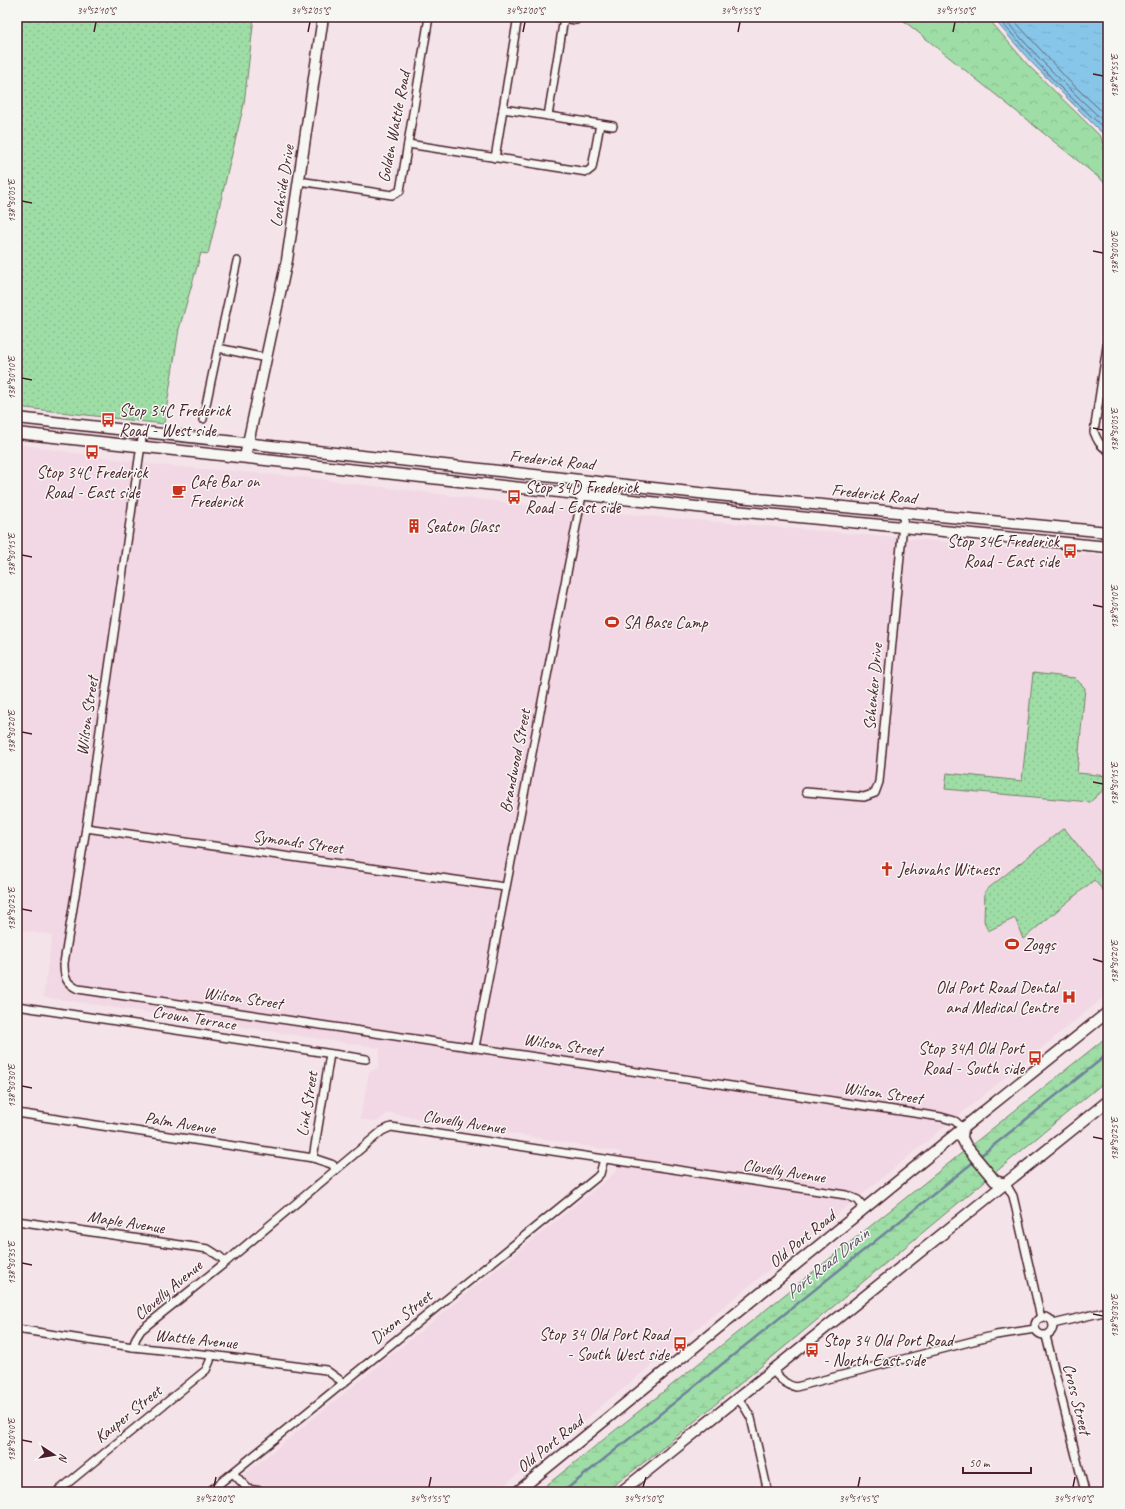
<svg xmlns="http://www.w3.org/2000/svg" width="1125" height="1509" font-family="Caveat,sans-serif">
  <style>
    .built { fill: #f2d8e4 }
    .grass { fill: url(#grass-dots); stroke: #747e68 }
    .forest { fill: url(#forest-crowns); stroke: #747e68 }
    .wetland { fill: url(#wetland-marsh); stroke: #747e68 }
    .water { fill: url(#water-ripples); stroke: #6f839c }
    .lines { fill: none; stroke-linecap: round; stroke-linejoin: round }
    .shore { stroke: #626277; stroke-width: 1 }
    .stream { stroke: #6f839c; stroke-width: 2.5 }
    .street-casing { stroke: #4a1f2b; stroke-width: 10 }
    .secondary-casing { stroke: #4a1f2b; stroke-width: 13 }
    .street { stroke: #f6f6f2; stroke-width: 7 }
    .secondary { stroke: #f6f6f2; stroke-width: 10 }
    .ticks { fill: none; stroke: #4a1f2b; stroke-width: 1.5 }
    .labels { text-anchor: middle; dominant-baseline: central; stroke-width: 3; stroke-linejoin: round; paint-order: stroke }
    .street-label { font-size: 17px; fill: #4a1f2b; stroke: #f6f6f2 }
    .poi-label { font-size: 17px; fill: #4a1f2b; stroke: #f6f6f2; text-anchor: start }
    .water-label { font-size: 18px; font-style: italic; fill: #5c5164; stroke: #f6f6f2 }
    .neatline { fill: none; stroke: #4a1f2b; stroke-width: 1.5 }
    .ticks-label { font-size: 10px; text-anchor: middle; fill: #4a1f2b }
  </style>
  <defs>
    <pattern id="grass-dots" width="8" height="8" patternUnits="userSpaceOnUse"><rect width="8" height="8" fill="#9edea6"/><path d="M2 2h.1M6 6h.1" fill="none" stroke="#8abe8f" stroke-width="1.8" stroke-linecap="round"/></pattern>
    <pattern id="forest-crowns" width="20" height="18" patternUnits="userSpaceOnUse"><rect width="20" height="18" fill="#9edea6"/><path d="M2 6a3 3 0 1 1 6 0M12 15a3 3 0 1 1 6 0" fill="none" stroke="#8abe8f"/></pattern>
    <pattern id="wetland-marsh" width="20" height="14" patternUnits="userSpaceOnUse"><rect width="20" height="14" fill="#9edea6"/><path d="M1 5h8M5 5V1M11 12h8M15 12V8" fill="none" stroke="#8abe8f"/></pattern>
    <pattern id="water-ripples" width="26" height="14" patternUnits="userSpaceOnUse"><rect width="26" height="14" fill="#87c6e8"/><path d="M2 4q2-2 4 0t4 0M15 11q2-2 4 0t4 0" fill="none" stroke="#76aac7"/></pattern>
  </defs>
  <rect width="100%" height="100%" fill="#f4e4ea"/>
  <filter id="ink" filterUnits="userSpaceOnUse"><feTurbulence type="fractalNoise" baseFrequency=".025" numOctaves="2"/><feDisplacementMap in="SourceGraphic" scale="8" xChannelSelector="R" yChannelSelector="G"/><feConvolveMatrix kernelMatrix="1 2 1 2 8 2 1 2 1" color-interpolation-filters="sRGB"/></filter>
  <g filter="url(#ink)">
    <path class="built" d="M17,444l140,21 145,12 234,29 572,50v438l-612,498h-273l393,-320 5,-20 -232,-39 -13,9 -16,-3 9,-47 9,-4 2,-20 -337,-51 9,-62 -35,-5z"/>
    <g class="grass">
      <path d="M17,17h237l-10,87 -36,150 -7,-1 -22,76 -15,95 -147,-17z"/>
      <path d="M1033,673l42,5 10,10 -8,85 31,3v10l-18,16 -145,-13 2,-16 75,8z"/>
      <path d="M1064,828l44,54v14l-14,-16 -71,59 -8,-21 -27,13 -4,-10 1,-30z"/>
    </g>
    <path class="forest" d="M899,17h88l41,48 73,72c1,5 3,10 3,14 1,7 -2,15 4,20v14z"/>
    <path class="wetland" d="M1108,1036v43l-448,371 -55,42h-67z"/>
    <path class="water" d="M992,17h116v122l-78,-78z"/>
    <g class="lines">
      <g class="shore">
        <path d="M997,17l36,41 28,30 47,44"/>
        <path d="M1003,17c32,39 68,74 105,108"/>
        <path d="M1011,17l57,63 40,37"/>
      </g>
      <g class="stream">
        <path d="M979,1157l129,-103"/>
        <path d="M563,1492l413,-332"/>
      </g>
      <defs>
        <g id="street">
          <path d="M514,17l3,5 -14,87 110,17"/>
          <path d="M555,17l21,3"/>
          <path d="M548,116l16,-98"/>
          <path d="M408,144l179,28 5,-4 8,-44"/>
          <path d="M495,158l8,-49"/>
          <path d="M299,181l93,14 8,-4 29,-174"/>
          <path d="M1108,340l-14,92c3,8 6,14 14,18"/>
          <path d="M218,348l19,-87"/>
          <path d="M203,419l15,-71 48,10"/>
          <path d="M143,431l-57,397 -22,135c0,13 1,20 14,26l863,128 14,4 8,7"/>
          <path d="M806,792l58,5 11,-4 4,-11 25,-269"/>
          <path d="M86,828l419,59"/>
          <path d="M17,1006l349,53"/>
          <path d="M475,1047l110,-567"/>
          <path d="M17,1113l296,45 18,6 2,1 2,5"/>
          <path d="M313,1158l17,-104"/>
          <path d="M1006,1184l7,12 28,122"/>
          <path d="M17,1221l191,28 11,7 7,6"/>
          <circle cx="1044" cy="1326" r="9"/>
          <path d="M1053,1324l55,-13"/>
          <path d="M17,1329l116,18 78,8 115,15 18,13"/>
          <path d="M1046,1336l39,156"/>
          <path d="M133,1347l3,-9 5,-8 85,-68 156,-131 9,-4 455,68 12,5 7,9"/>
          <path d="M773,1371c7,7 12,14 23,16l200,-52 39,-6"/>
          <path d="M738,1399l6,7 7,12 17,74"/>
          <path d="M233,1473l15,16 18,3"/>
          <path d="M57,1492l149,-122 4,-9 1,-6"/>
          <path d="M209,1492l387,-314 4,-4 4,-15"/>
        </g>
        <g id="secondary">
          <path d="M17,418l700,77 391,37"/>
          <path d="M17,433l698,76 393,38"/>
          <path d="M245,457l42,-197 36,-243"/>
          <path d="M963,1128l-1,10 4,8 29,35 11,3"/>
          <path d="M517,1492l446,-364 145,-116"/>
          <path d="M621,1492l487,-391"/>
        </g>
      </defs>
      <use href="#street" class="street-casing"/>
      <use href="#secondary" class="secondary-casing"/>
      <use href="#street" class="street"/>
      <use href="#secondary" class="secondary"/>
    </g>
  </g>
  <path class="ticks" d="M94,32l2,-10M308,32l2,-10M523,32l2,-10M738,32l2,-10M953,32l2,-10M1093,74l10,2M22,201l10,2M1093,251l10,2M22,378l10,2M1093,428l10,2M22,555l10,2M1093,605l10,2M22,732l10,2M1093,782l10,2M22,909l10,2M1093,959l10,3M22,1086l10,2M1093,1137l10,2M22,1263l10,2M1093,1314l10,2M22,1440l10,2M214,1487l2,-10M429,1487l2,-10M643,1487l3,-10M858,1487l2,-10M1073,1487l2,-10"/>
  <defs>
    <symbol id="bus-bare" viewBox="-9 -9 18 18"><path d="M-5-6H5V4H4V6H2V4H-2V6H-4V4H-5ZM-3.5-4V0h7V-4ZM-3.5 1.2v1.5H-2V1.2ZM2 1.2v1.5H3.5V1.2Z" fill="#c8321e" stroke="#f6f6f2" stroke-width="2.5" paint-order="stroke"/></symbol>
    <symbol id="cafe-bare" viewBox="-9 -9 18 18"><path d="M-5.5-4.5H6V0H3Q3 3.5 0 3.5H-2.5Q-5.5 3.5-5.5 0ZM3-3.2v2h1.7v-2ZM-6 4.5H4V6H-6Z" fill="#c8321e" stroke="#f6f6f2" stroke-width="2.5" paint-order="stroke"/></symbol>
    <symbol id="building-bare" viewBox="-9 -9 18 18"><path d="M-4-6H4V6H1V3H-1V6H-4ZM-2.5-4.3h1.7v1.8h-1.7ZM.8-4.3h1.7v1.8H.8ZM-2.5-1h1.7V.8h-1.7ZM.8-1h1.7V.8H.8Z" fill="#c8321e" stroke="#f6f6f2" stroke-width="2.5" paint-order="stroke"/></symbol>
    <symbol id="stadium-bare" viewBox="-9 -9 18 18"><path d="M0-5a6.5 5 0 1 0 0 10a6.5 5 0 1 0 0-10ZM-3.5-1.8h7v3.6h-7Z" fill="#c8321e" stroke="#f6f6f2" stroke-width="2.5" paint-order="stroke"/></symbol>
    <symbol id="church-bare" viewBox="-9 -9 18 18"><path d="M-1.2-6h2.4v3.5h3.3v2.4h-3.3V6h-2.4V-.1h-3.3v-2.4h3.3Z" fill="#c8321e" stroke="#f6f6f2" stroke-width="2.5" paint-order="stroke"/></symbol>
    <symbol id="hospital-bare" viewBox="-9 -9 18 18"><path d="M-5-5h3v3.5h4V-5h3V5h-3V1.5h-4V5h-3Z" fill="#c8321e" stroke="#f6f6f2" stroke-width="2.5" paint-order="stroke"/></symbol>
  </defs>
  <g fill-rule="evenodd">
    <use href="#bus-bare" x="98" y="410" width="20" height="20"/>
    <use href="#bus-bare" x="82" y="442" width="20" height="20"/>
    <use href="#cafe-bare" x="169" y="481" width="20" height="20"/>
    <use href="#bus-bare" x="504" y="487" width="20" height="20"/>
    <use href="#building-bare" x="404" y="516" width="20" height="20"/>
    <use href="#bus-bare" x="1060" y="541" width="20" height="20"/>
    <use href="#stadium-bare" x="602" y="612" width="20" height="20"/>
    <use href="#church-bare" x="877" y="859" width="20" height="20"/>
    <use href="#stadium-bare" x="1002" y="934" width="20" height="20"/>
    <use href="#hospital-bare" x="1059" y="987" width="20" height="20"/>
    <use href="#bus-bare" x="1025" y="1048" width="20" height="20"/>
    <use href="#bus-bare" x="670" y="1334" width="20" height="20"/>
    <use href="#bus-bare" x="802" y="1340" width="20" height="20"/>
  </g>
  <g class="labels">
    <g class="street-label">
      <text transform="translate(394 127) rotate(-79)">Golden Wattle Road</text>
      <text transform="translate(282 186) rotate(-81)">Lochside Drive</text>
      <text transform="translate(552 460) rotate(6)">Frederick Road</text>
      <text transform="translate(874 494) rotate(6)">Frederick Road</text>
      <text transform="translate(873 687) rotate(-85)">Schenker Drive</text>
      <text transform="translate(87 716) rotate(-82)">Wilson Street</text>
      <text transform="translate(515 761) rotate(-79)">Brandwood Street</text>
      <text transform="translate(298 842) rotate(8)">Symonds Street</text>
      <text transform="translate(243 998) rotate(8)">Wilson Street</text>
      <text transform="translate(194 1018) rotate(9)">Crown Terrace</text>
      <text transform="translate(563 1045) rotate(9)">Wilson Street</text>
      <text transform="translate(883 1093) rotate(8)">Wilson Street</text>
      <text transform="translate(307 1104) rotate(-81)">Link Street</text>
      <text transform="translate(464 1122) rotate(9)">Clovelly Avenue</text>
      <text transform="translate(180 1123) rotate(9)">Palm Avenue</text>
      <text transform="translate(784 1171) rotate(9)">Clovelly Avenue</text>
      <text transform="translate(126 1222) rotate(9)">Maple Avenue</text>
      <text transform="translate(802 1239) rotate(-39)">Old Port Road</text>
      <text transform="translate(168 1290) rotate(-40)">Clovelly Avenue</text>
      <text transform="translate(401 1317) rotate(-39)">Dixon Street</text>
      <text transform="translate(196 1339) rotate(6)">Wattle Avenue</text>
      <text transform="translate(1077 1399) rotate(76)">Cross Street</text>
      <text transform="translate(128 1414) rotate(-39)">Kauper Street</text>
      <text transform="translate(550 1444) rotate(-39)">Old Port Road</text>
    </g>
    <g class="poi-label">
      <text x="119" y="410">Stop 34C Frederick<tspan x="119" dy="20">Road - West side</tspan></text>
      <text x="92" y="472" text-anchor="middle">Stop 34C Frederick<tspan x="92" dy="20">Road - East side</tspan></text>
      <text x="190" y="481">Cafe Bar on<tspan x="190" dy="20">Frederick</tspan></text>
      <text x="525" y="487">Stop 34D Frederick<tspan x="525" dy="20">Road - East side</tspan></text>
      <text x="425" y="526">Seaton Glass</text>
      <text x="1059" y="541" text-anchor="end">Stop 34E Frederick<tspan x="1059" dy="20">Road - East side</tspan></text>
      <text x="623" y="622">SA Base Camp</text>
      <text x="898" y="869">Jehovahs Witness</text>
      <text x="1023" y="944">Zoggs</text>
      <text x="1058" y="987" text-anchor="end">Old Port Road Dental<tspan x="1058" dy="20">and Medical Centre</tspan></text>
      <text x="1024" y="1048" text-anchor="end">Stop 34A Old Port<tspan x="1024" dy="20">Road - South side</tspan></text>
      <text x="669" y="1334" text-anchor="end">Stop 34 Old Port Road<tspan x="669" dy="20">- South West side</tspan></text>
      <text x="823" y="1340">Stop 34 Old Port Road<tspan x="823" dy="20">- North East side</tspan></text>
    </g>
    <g class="water-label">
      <text transform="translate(827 1263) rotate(-39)">Port Road Drain</text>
    </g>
  </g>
  <rect width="1125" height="1509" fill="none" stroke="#f6f6f2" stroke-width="44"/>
  <g transform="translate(54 1455) rotate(102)" stroke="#f6f6f2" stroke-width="3" paint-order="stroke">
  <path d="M0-3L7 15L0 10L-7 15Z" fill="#4a1f2b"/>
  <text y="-6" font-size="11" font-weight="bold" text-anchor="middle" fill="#4a1f2b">N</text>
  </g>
  <path d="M963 1467v6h68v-6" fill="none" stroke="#4a1f2b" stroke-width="2"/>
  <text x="969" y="1467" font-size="12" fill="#4a1f2b" stroke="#f6f6f2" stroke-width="3" paint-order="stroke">50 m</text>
  <rect x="22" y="22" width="1081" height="1465" class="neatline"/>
  <g class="ticks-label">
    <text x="96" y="14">34°52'10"S</text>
    <text x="310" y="14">34°52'05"S</text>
    <text x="525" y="14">34°52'00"S</text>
    <text x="740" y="14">34°51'55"S</text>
    <text x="955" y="14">34°51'50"S</text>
    <text transform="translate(1114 76) rotate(-90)" y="4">138°29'55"E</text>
    <text transform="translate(11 201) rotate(-90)" y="4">138°30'05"E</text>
    <text transform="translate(1114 253) rotate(-90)" y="4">138°30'00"E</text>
    <text transform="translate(11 378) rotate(-90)" y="4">138°30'10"E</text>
    <text transform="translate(1114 430) rotate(-90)" y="4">138°30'05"E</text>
    <text transform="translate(11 555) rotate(-90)" y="4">138°30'15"E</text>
    <text transform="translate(1114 607) rotate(-90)" y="4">138°30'10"E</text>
    <text transform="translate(11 732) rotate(-90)" y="4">138°30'20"E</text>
    <text transform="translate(1114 784) rotate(-90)" y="4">138°30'15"E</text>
    <text transform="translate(11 909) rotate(-90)" y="4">138°30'25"E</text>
    <text transform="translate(1114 962) rotate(-90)" y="4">138°30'20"E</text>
    <text transform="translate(11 1086) rotate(-90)" y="4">138°30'30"E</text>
    <text transform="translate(1114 1139) rotate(-90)" y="4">138°30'25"E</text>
    <text transform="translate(11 1263) rotate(-90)" y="4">138°30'35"E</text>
    <text transform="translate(1114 1316) rotate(-90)" y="4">138°30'30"E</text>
    <text transform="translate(11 1440) rotate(-90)" y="4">138°30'40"E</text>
    <text x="214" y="1502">34°52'00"S</text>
    <text x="429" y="1502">34°51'55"S</text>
    <text x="643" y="1502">34°51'50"S</text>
    <text x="858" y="1502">34°51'45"S</text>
    <text x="1073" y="1502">34°51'40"S</text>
  </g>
</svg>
